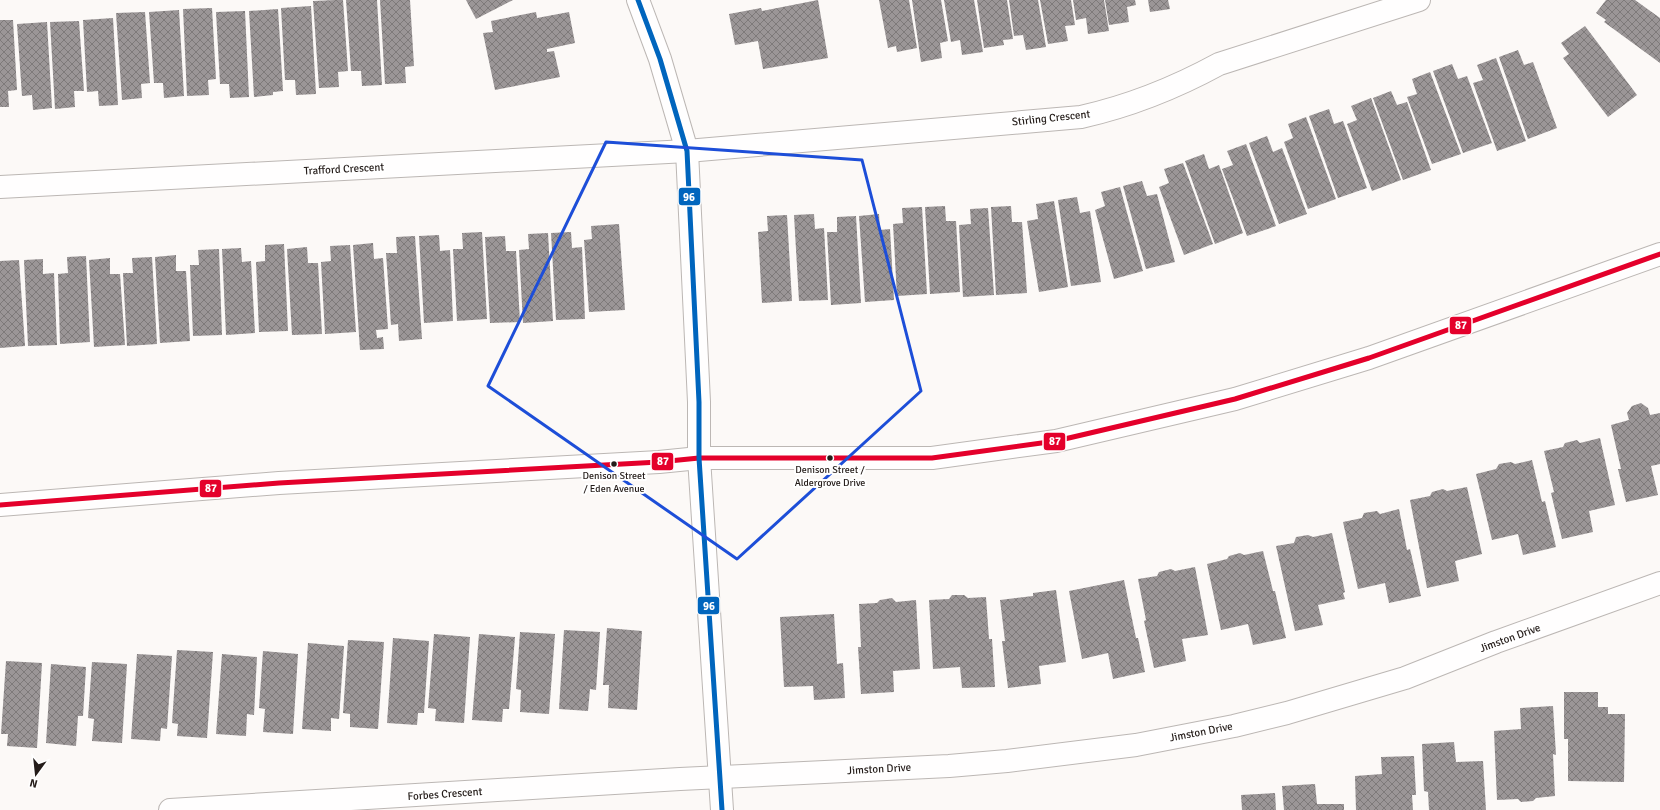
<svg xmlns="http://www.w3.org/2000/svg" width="1660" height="810" font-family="Signika,sans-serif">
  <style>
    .building { fill: url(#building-cross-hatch) }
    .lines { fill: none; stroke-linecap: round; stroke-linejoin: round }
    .minor-casing { stroke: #bcb7b4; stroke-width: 24 }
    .minor { stroke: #fffefe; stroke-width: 22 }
    .bus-1-casing { stroke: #fff; stroke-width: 8 }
    .bus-2-casing { stroke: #fff; stroke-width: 8 }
    .bus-1 { stroke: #e4002b; stroke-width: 5 }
    .bus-2 { stroke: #0065bd; stroke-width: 5 }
    .marked { fill: none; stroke: #1d4ed8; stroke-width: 3; stroke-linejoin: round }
    .bus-dot { fill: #241c19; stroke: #fff; stroke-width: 1.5 }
    .labels { text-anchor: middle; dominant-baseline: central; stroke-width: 4; stroke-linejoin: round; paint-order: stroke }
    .bus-label { font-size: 10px; fill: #241c19; stroke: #fff }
    .street-label { font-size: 11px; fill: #241c19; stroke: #fff }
    .line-badge { stroke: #fff; stroke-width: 1.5 }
    .badge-label { font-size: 11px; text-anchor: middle; font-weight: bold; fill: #fff }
  </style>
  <defs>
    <pattern id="building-cross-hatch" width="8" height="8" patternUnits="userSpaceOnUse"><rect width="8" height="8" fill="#9b9697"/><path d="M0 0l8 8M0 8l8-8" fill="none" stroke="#7e7a7a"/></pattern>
  </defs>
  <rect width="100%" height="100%" fill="#fcf9f7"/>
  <g class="building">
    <path d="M335,0h8l5,71 -10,1 1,15 -20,1 -6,-87z"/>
    <path d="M346,0h31l5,85 -20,1 -1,-15h-10z"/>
    <path d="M380,0h30l4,66 -9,1 1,16 -21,1z"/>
    <path d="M466,0h47l-37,19z"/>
    <path d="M818,0l10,58 -65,11 -5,-28 -23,4 -6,-31 32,-6 1,3z"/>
    <path d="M879,0h30l8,48 -20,4 -1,-6 -8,2z"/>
    <path d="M912,0h29l7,41 -8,2 2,15 -21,4z"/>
    <path d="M944,0h30l9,52 -21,3 -2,-15 -9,2z"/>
    <path d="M977,0h30l6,39 -10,1 1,5 -20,3z"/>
    <path d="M1009,0h29l8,47 -20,3 -3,-15 -9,1z"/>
    <path d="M1040,0h31l4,25 -10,1 3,15 -20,3z"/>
    <path d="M1073,0h31l5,31 -21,3 -2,-16 -10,2z"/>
    <path d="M1105,0h30l1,5 -9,2 2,15 -20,3z"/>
    <path d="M1148,0h20l2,9 -20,3z"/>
    <path d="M1606,0h29l25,18v45l-56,-41 2,-2 -10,-7z"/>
    <path d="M311,6l5,88 -20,1 -1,-15h-10l-4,-72z"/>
    <path d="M212,8l4,71 -8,1 1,15 -22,1 -4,-87z"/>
    <path d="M278,9l5,82 -10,1v3l-19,2 -5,-86z"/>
    <path d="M179,10l5,86 -20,2 -1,-15h-9l-5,-71z"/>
    <path d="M245,11l4,86 -19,1 -1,-14h-9l-4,-72z"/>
    <path d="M145,12l5,71 -9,1 1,14 -20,2 -6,-87z"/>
    <path d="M536,12l1,6 32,-6 6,31 -28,6v3l7,-1 6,26 -65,13 -12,-57 10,-1 -2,-11z"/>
    <path d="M113,18l5,87 -19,1 -1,-15 -11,1 -4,-72z"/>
    <path d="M0,20h13l4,70 -9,1 1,16h-9z"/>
    <path d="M79,21l5,70h-10l1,16 -20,2 -5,-87z"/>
    <path d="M47,22l5,86 -19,2 -1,-15 -10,1 -5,-72z"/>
    <path d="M1585,26l52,69 -29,22 -45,-59 6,-4 -8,-11z"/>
    <path d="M1518,50l6,15 9,-3 24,66 -29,11 -29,-82z"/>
    <path d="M1496,58l30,83 -29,10 -24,-68 10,-3 -6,-15z"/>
    <path d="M1452,64l6,15 9,-3 25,67 -29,10 -30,-82z"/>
    <path d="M1430,72l31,82 -29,10 -25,-67 10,-3 -5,-15z"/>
    <path d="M1391,91l6,14 10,-3 24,68 -28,10 -30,-82z"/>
    <path d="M1371,98l30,82 -29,11 -25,-67 10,-4 -6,-14z"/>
    <path d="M1329,109l5,15 9,-3 24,67 -29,10 -29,-82z"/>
    <path d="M1306,117l30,82 -28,10 -24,-67 9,-4 -5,-14z"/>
    <path d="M1267,136l6,16 9,-4 25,66 -28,10 -30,-81z"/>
    <path d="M1246,144l30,82 -29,10 -25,-67 11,-4 -6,-14z"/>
    <path d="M1204,154l5,15 10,-4 24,68 -28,11 -30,-83z"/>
    <path d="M1183,163l30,81 -29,11 -25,-68 10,-4 -5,-14z"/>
    <path d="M1142,181l5,15 10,-2 18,68 -29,7 -23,-83z"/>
    <path d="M1120,187l23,84 -29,8 -19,-69 10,-4 -4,-14z"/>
    <path d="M1077,197l3,16 10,-2 11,71 -30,4 -13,-86z"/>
    <path d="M1054,201l14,86 -29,5 -12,-71 11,-2 -2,-15z"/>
    <path d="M945,206l1,15h10l4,71 -30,2 -5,-87z"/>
    <path d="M1011,206l1,16h10l5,71 -31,2 -5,-88z"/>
    <path d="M922,207l5,87 -30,2 -4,-72 10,-1 -1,-15z"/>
    <path d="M988,208l6,87 -31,2 -4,-72 12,-1 -1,-15z"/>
    <path d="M814,214l1,15 9,-1 4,72 -29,1 -5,-86z"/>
    <path d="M879,214l1,16 10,-1 4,71 -29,2 -6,-86z"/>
    <path d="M787,215l5,86 -30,2 -4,-71 10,-1 -1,-15z"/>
    <path d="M856,216l5,87 -30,2 -4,-73h10v-15z"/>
    <path d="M619,224l6,86 -36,2 -5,-72 8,-1 -1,-13z"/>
    <path d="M482,232l5,87 -30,2 -4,-72h10l-1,-16z"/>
    <path d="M571,232l1,16 10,-1 3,72 -29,1 -5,-87z"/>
    <path d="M548,233l5,88 -30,2 -4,-73 10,-1 -1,-15z"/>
    <path d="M439,235l1,16 10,-1 3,71 -29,2 -5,-87z"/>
    <path d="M415,236l7,103 -23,2 -1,-17 -7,1 -5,-72h11l-1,-16z"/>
    <path d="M505,236l1,15h10l4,71 -30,1 -5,-86z"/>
    <path d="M373,243l1,16 9,-1 5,71 -12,1 1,8 6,-1 1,12 -24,1 -7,-105z"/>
    <path d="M284,244l4,87 -29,1 -3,-70 9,-1v-16z"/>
    <path d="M350,245l6,87 -31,2 -4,-72 10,-1 -1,-15z"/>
    <path d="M307,247l1,16h10l4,71 -30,1 -5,-86z"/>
    <path d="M241,248l1,14 9,-1 4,72 -29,2 -4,-86z"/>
    <path d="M219,249l3,86 -29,1 -3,-71h9l-1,-15z"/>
    <path d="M176,255v16h10l4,70 -30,2 -5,-86z"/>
    <path d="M86,256l4,86 -30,2 -2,-70 10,-1 -1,-16z"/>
    <path d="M152,257l5,87 -30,2 -4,-73h10l-1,-15z"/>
    <path d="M110,258v16h10l5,71 -31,2 -5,-87z"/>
    <path d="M43,259v15l11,-1 3,72 -29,1 -4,-86z"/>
    <path d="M19,260l6,86 -25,2v-87z"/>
    <path d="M1641,403l7,5 2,7 10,-2v51l-9,2 7,29 -32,7 -8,-33h3l-10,-44 18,-5 -2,-7 5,-7z"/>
    <path d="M1600,438l15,67 -26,6 4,21 -31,7 -11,-46 3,-1 -10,-41 19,-4 2,-4 12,-3 3,3z"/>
    <path d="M1532,460l10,42 3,-1 11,46 -33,8 -5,-21 -26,6 -16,-66 20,-5 3,-5 12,-2 4,2z"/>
    <path d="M1467,487l15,67 -27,7 4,20 -32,7 -17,-88 20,-4 2,-4 11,-3 4,2z"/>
    <path d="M1399,509l8,41 3,-1 11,47 -32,7 -4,-20 -27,6 -15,-67 19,-4 2,-5 13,-2 3,3z"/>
    <path d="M1332,533l13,59 -2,1 2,6 -27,6 5,20 -28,6 -19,-85 18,-3 2,-6 12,-2 5,2z"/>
    <path d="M1263,551l10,40h2l11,47 -33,7 -5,-21 -27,6 -14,-66 20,-5 2,-3 11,-3 4,2z"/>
    <path d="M1195,567l13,68 -26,4 4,22 -32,7 -10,-47 2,-1 -8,-41 19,-3 2,-4 12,-3 4,2z"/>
    <path d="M1124,580l12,58h2l7,34 -32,7 -5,-26 -26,6 -13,-68z"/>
    <path d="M1056,590l10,72 -27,4 2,18 -33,4 -6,-47h3l-5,-41 33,-4v-3z"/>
    <path d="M952,595h12l4,3 18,-1 3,42h3l3,48 -33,1 -2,-21 -27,2 -4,-69 20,-1z"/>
    <path d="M892,598l4,4 20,-2 4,69 -27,2 1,21 -33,2 -3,-47h3l-2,-43 18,-1 3,-3z"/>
    <path d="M834,614l3,50 6,-1 2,35 -31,2 -1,-14 -29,1 -4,-70z"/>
    <path d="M607,628l35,3 -5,79 -29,-2 1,-23h-6z"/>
    <path d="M564,630l36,2 -4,58 -6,-1 -2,22 -29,-2z"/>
    <path d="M520,632l35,2 -6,80 -29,-2 1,-22 -5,-1z"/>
    <path d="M434,634l36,3 -6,86 -29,-2 1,-12 -8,-1z"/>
    <path d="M479,634l36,3 -6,72h-6l-1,13 -30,-2z"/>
    <path d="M393,638l36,3 -5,72h-6l-1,12 -30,-2z"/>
    <path d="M348,640l36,2 -6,87 -28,-2v-13l-7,-1z"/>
    <path d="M308,643l36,3 -5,73 -8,-1v13l-29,-2z"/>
    <path d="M177,650l36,2 -6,86 -30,-2 1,-12 -6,-1z"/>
    <path d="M263,651l35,3 -5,80 -30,-2 2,-23 -6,-1z"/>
    <path d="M137,654l35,2 -5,73 -6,-1 -1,13 -29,-2z"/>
    <path d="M222,654l35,3 -3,58 -7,-1 -1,22 -30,-2z"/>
    <path d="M6,661l36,2 -5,85 -30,-2 1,-12h-7z"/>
    <path d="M92,662l35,2 -5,79 -30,-2 2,-22 -6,-1z"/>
    <path d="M51,664l35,3 -3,49h-5l-2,30 -30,-3z"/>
    <path d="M1564,692h34v15h10v7h17l-1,68 -56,-1v-42h-4z"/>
    <path d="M1553,706l3,49 -3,-1 2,42 -19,2 -3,3 -12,1 -3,-3 -21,1 -3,-69 27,-2 -1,-21z"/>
    <path d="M1454,742l2,20 27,-1 3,49h-57l-1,-18 -4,-1 -2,-47z"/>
    <path d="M1414,756l2,39h-4l1,15h-57l-1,-34 27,-2 -1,-17z"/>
    <path d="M1315,784l2,20h27v6h-60l-2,-24z"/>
    <path d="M1275,793l1,17h-34l-1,-15z"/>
  </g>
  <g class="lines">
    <defs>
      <g id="minor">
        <path d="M638,0l22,59 27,92 12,251v56l23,352"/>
        <path d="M0,187l687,-36 394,-34c49,-11 94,-29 138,-53l200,-64"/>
        <path d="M0,505l279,-22 380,-21 40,-4h233l124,-17 179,-42 134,-41 291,-104"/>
        <path d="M170,810l510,-31 269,-13 58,-5 129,-16 98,-19 53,-13 118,-35 91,-36 164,-59"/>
      </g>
    </defs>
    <use href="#minor" class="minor-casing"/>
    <use href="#minor" class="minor"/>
    <defs>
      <path id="bus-1" d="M0,505l279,-22 380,-21 40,-4h233l124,-17 179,-42 134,-41 291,-104"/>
      <path id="bus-2" d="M638,0l22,59 27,92 12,251v56l23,352"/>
    </defs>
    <use href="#bus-1" class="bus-1-casing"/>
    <use href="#bus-2" class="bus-2-casing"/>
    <use href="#bus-1" class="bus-1"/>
    <use href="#bus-2" class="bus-2"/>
  </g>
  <path class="marked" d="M606,142l256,18 59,231 -184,168 -249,-173z"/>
  <g class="bus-dot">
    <circle cx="830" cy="458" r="3.5"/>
    <circle cx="614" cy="464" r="3.5"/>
  </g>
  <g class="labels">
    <g class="bus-label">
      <text x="830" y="470">Denison Street /<tspan x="830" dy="13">Aldergrove Drive</tspan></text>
      <text x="614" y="476">Denison Street<tspan x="614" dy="13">/ Eden Avenue</tspan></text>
    </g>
    <g class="street-label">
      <text transform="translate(1051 118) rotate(-6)">Stirling Crescent</text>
      <text transform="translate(344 169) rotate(-3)">Trafford Crescent</text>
      <text transform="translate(1510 638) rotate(-20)">Jimston Drive</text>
      <text transform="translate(1201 732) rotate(-11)">Jimston Drive</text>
      <text transform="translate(879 769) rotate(-3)">Jimston Drive</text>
      <text transform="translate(445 794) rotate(-4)">Forbes Crescent</text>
    </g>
  </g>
  <g class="line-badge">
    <rect x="678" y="187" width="23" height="19" rx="4" fill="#0065bd"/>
    <rect x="1449" y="316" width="23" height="19" rx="4" fill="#e4002b"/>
    <rect x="1043" y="432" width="23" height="19" rx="4" fill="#e4002b"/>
    <rect x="651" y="452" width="23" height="19" rx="4" fill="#e4002b"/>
    <rect x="199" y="479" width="23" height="19" rx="4" fill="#e4002b"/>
    <rect x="697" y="596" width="23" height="19" rx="4" fill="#0065bd"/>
  </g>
  <g class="badge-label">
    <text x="689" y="201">96</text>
    <text x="1461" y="329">87</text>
    <text x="1055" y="445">87</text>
    <text x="663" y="465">87</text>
    <text x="211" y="492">87</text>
    <text x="709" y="610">96</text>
  </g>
  <g transform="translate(36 774) rotate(195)" stroke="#ffffff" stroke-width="3" paint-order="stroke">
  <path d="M0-3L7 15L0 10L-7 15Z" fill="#241c19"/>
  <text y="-6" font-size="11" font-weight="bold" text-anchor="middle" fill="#241c19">N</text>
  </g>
</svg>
